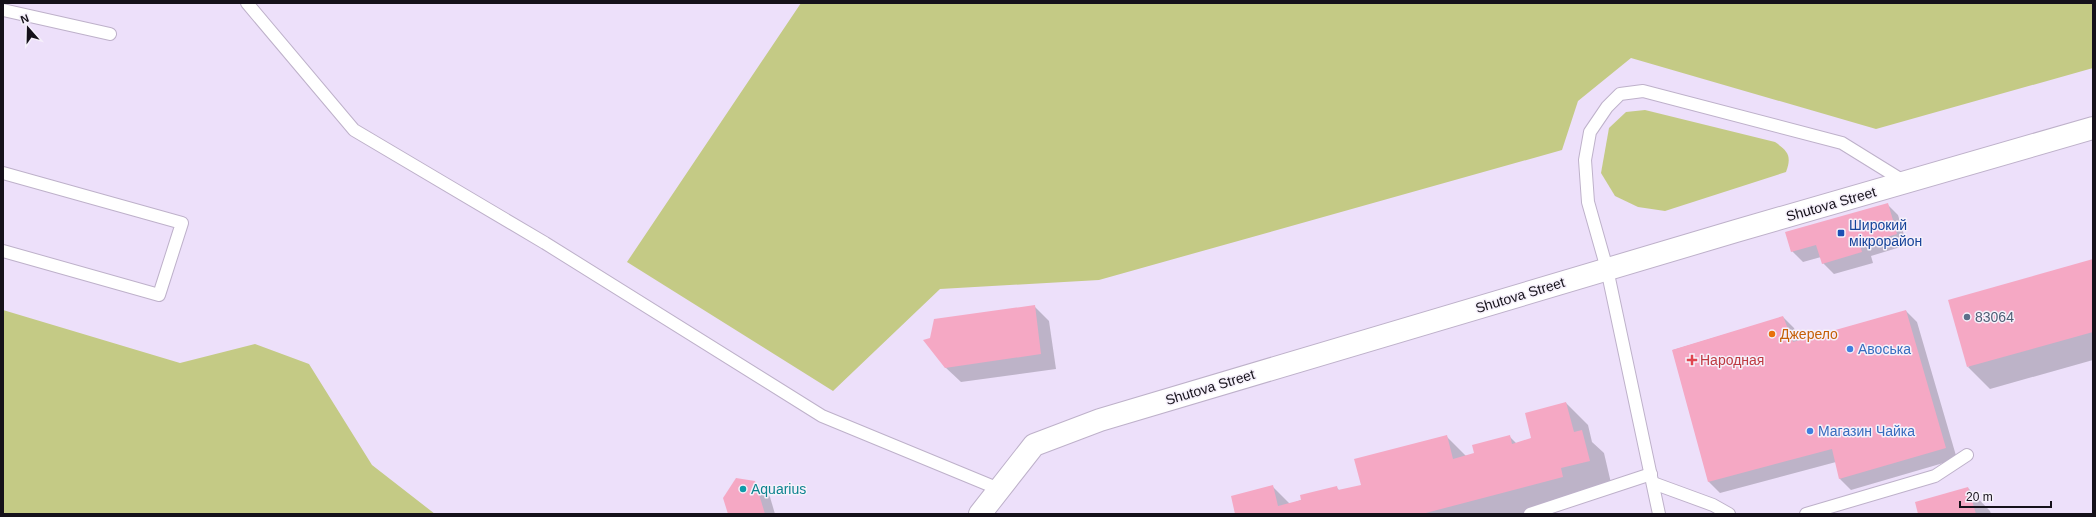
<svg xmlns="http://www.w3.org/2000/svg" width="2096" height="517" font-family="Arial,sans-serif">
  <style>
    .green { fill: #c4ca85 }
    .shadow { fill: #0003 }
    .building { fill: #f5a8c4 }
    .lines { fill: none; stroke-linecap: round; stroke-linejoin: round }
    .service-casing { stroke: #beb1ca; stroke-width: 14 }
    .minor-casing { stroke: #beb1ca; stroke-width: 24 }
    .service { stroke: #fff; stroke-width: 12 }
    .minor { stroke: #fff; stroke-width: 22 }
    .transit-dot { fill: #1a4fb4; stroke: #f6f1fb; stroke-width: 1.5 }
    .service-dot { fill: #5c6f8a; stroke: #f6f1fb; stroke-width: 1.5 }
    .food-dot { fill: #e8710a; stroke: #f6f1fb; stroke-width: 1.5 }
    .shop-dot { fill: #3f7fe0; stroke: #f6f1fb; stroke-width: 1.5 }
    .health-dot { fill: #e0444e; stroke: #f6f1fb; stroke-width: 1.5 }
    .culture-dot { fill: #0f9aa8; stroke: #f6f1fb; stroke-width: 1.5 }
    .labels { text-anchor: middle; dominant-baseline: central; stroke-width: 3; stroke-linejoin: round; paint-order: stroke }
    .street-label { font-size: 14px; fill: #15111a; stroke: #f6f1fb }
    .transit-label { font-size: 14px; fill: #164399; stroke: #f6f1fb; text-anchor: start }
    .service-label { font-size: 14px; fill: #4e5e75; stroke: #f6f1fb; text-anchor: start }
    .food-label { font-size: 14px; fill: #c56008; stroke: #f6f1fb; text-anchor: start }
    .shop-label { font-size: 14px; fill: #366cbe; stroke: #f6f1fb; text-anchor: start }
    .health-label { font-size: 14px; fill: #be3a42; stroke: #f6f1fb; text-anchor: start }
    .culture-label { font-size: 14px; fill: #0d838f; stroke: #f6f1fb; text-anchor: start }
  </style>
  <rect width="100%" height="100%" fill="#ede0fa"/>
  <g class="green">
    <path d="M801,3h1292v65l-217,61 -245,-71 -53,43 -16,49 -463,130 -159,9 -107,102 -206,-129z"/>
    <path d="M1645,110l130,32c13,9 17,14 11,30l-121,39 -27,-4 -23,-11 -14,-23 8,-45 17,-16z"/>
    <path d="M3,310l177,53 75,-19 54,20 63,101 63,49h-432z"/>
  </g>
  <g class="shadow">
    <path d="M1887,204l11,11 9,30 -36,11 2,7 -39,11 -11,-11 -2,-6 -18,5 -11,-11z"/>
    <path d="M2093,260v100l-103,29 -22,-22z"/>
    <path d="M1034,306l15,15 7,48 -95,13 -16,-15z"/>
    <path d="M1906,311l11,11 40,137 -106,31 -11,-11 -4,-17 -116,31 -11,-11 -36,-132 110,-33 11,11 5,13z"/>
    <path d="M1566,403l22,22 4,17 12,11 7,30 -28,7 2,9 -58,15h-291l36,-28 18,18 46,-17 4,4 22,-5 84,-50 20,20 9,-2 34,-18 8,8 16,-5z"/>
    <path d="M754,482l16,15 5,17h-46z"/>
    <path d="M1968,488l22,23 1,3h-72z"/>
  </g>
  <g class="building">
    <path d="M1888,203l9,31 -37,11 2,7 -40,12 -6,-19 -25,7 -6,-20z"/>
    <path d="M2093,259v73l-126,35 -19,-67z"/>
    <path d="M1035,305l6,49 -96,14 -22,-28 7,-2 4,-19z"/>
    <path d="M1906,310l40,138 -107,31 -7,-30 -124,33 -36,-132 111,-34 10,26z"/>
    <path d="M1566,402l8,30 8,-2 8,31 -29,7 2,9 -141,37h-187l-4,-18 42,-11 5,21 23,-6 -1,-5 37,-9 1,4 23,-5 -7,-26 93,-24 6,24 21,-6 -2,-8 38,-10 2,9 19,-6 -6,-25z"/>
    <path d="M736,478l19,3 10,33h-37l-5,-16z"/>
    <path d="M1968,487l8,27h-58l-3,-12z"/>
  </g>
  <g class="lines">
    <defs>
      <g id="service">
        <path d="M247,3l107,127 191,113 277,173 177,73"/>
        <path d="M3,10l107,24"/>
        <path d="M3,173l179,50 -23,72 -156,-44"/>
        <path d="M1653,483l60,22 16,9"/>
        <path d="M1530,514l121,-40"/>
        <path d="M1659,514l-52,-245 -19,-67 -3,-42 5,-28 17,-25 13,-13 23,-3 199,52 63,39"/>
        <path d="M1806,514l129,-38 32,-21"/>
      </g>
      <path id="minor" d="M980,514l54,-69 66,-25 636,-189 357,-103"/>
    </defs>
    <use href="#service" class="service-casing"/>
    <use href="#minor" class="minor-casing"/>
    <use href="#service" class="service"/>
    <use href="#minor" class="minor"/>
  </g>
  <rect class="transit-dot" x="1837" y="229" width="8" height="8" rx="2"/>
  <circle class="service-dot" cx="1967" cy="317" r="4"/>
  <circle class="food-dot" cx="1772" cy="334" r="4"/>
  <g class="shop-dot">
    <circle cx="1850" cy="349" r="4"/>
    <circle cx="1810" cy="431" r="4"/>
  </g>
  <path class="health-dot" d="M1690 354h4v4h4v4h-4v4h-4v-4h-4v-4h4z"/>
  <circle class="culture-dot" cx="743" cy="489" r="4"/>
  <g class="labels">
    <g class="street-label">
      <text transform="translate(1831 204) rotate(-16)">Shutova Street</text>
      <text transform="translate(1520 295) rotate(-17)">Shutova Street</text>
      <text transform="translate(1210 387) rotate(-17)">Shutova Street</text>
    </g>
    <g class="transit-label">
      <text x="1849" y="225">Широкий<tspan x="1849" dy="16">мікрорайон</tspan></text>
    </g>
    <g class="service-label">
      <text x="1975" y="317">83064</text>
    </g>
    <g class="food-label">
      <text x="1780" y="334">Джерело</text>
    </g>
    <g class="shop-label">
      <text x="1858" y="349">Авоська</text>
      <text x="1818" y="431">Магазин Чайка</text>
    </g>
    <g class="health-label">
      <text x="1700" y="360">Народная</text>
    </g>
    <g class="culture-label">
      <text x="751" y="489">Aquarius</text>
    </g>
  </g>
  <rect width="2096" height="517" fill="none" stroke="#15111a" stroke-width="8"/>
  <g transform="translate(28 28) rotate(340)" stroke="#f6f1fb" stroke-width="3" paint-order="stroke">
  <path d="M0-3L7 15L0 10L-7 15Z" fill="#15111a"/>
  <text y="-6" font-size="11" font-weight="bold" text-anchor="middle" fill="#15111a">N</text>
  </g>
  <path d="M1960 501v6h91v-6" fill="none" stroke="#15111a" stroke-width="2"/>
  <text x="1966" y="501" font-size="12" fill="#15111a" stroke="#f6f1fb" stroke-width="3" paint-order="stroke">20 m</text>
</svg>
